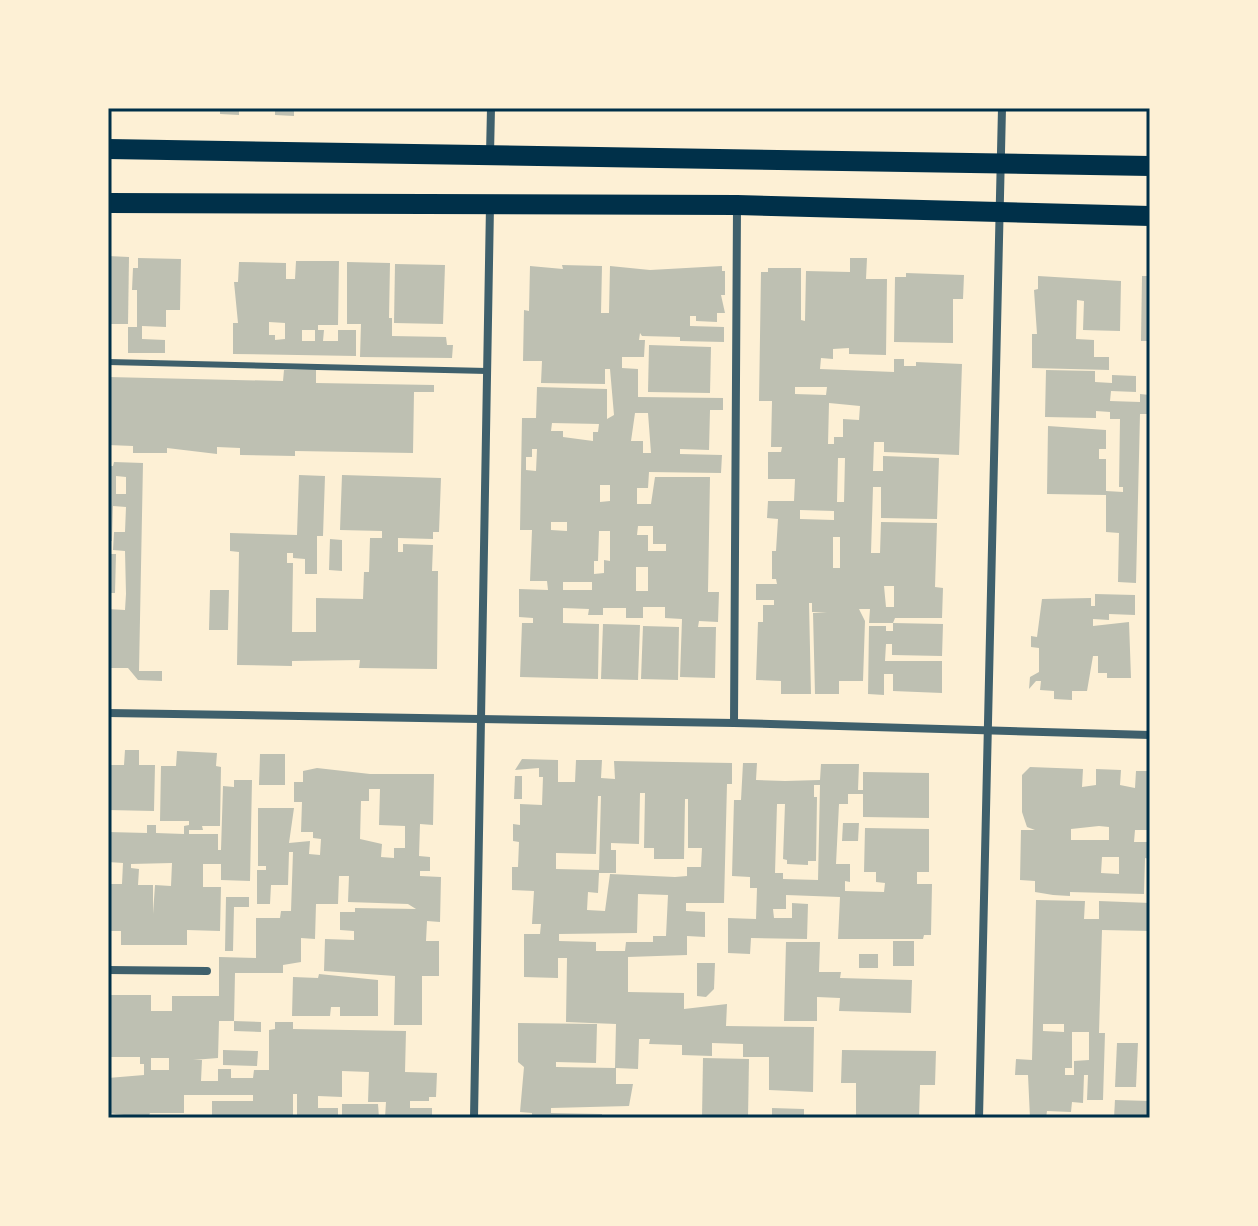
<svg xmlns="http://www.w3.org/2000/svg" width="1258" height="1226" font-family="'Archivo Narrow',sans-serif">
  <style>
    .building { fill: #bec0b2; fill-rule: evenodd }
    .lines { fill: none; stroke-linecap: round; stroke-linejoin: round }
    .service { stroke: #3f606c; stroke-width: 6 }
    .minor { stroke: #3f606c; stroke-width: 8 }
    .primary { stroke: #003049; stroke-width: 20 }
    .neatline { fill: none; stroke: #003049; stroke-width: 3 }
  </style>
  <rect width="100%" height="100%" fill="#fdf0d5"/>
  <g class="building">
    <path d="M220,108h19v7l-19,-1z"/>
    <path d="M275,108h19v8l-19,-1z"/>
    <path d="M108,256l21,1 -1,67h-20z"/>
    <path d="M138,258l43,1 -1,51h-14v17l-24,-1v13l23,1v13h-37v-26h9v-37h-5l1,-22h5z"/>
    <path d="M850,258h17l-1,21h21l-1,76 -37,-1v-6l-16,1v10l-12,-1 -1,11 74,3v-13h10v7h12v-4l46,2 -3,91 -75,-3v-10h-10l-1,29h10v-15l56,2 -2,61 -56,-1v-31h-8l-2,66h9l1,-31 56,1 -2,64 8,1 -1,30h-47l-2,5 50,1 -1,32 -50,-1v-11h-6l-1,17h57v32l-49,-2v-17h-9v21l-16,-1 1,-68h17v5h7v-8h-24l1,-14h-11l6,12 -2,60h-24v13h-24l-2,-81 14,-1h-15v-9h-3l2,91h-30v-13l-25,-1 2,-58h5v-17h11v-5h-18v-16h21l-1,-5h-4v-28h4l2,-32 -11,-1 1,-17h26l1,-22h-27v-27h13l1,-5h-11l1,-46h-13l2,-129h7v-4h33v52l4,1 1,-50 44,1zM795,387h32l-1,8 -31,-1zM829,403l31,3 -1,14 -16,-1v18h-9v7h-6zM838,458h7l-1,44h-7zM800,510l34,1v9l-34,-1zM833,537h7v31h-7zM884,586h10v21h-8z"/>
    <path d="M296,261h43l-1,64h-20v5h6l-1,11h15v-11h18v26l-123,-2v-31h5l-4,-41h4l1,-20 47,1v16h9zM269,322l16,1v16l-10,1v-5h-6zM302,330h13v11h-13z"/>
    <path d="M347,262l43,1 -1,55h3v18l54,1 1,8h6l-1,13 -92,-1 1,-33h-14z"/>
    <path d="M395,264l50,1 -2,59 -49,-1z"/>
    <path d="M562,265l40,1 -1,47h8l1,-47 40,4 72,-4v5h3v24h-4l4,18h-8v9l-21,-1v-5h-6v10l34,1v15l-44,-1v-4l-38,-1 -2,-3 -1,7h6l-1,17h-22v11l16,1v28l85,1v12h-13l-1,40 -29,-1v5l42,1 -1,18 -72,-1 -1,16h-11v16h14l4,-27h55l-2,115h11l-1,30 -19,-1 -1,6h18l-1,51 -35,-1 2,-58 -17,-1v-11h-22v11h-17v-10h-23v7h-15l1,-6 -26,-1v15l36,1 -1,55 -78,-2 2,-54h11v-5l-14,-1v-28l29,1 -1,-9h-17l2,-51h-12l2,-112h14l1,-31 70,2v30l7,-4 -4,-46h-5v15l-64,-1 1,-22h-19l1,-51 5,1 1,-45 33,3zM635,413h13l3,40h-8v-12h-12zM552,423l47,1 -1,8h-5v9l-30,-4v-6h-12zM532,449h5l-1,22 -10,-1v-13h6zM600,485h10v16l-10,1zM551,522h16v9l-16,-1zM638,526h15v18h13v7h-18v-16h-11zM599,531h11v30l-6,-1v13l-10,1v-13h4zM636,567h12v24h-12zM563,582h29v8h-29z"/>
    <path d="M906,273l58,2 -1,24h-10v44l-59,-1 1,-65h11z"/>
    <path d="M1038,276l83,5 -1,50 -37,-1 1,-29 -7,-1 -1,39 18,1v17h15v13l-77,-2v-34h5l-3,-44 4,-1z"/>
    <path d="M1142,276h8v65h-9z"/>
    <path d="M649,345l62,2 -1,46 -62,-1z"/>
    <path d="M284,370h32v13l118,2v7h-20l-1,61 -118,-2v5l-55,-1v-7l-23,-1v7l-50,-6v5h-34v-7l-25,-1v-68l175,4z"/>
    <path d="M1046,370l49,1v11l17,1v-8l24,1v16l-25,-1 -1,10 30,1v-8l10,1v19h-10l-4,169 -18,-1 1,-49 -13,-1v-37l-59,-1 1,-68 58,4v19h-7v10h7v32l17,1v-5h-4l1,-68h-10v-7l-14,-1v7l-51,-1z"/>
    <path d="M114,462l29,1 -4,208h23v10l-24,-1 -10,-12h-20v-59l17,1 1,-16 -1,-43 -12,-1 1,-18h11l1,-25 -13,-1 -1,35h-4v-75h5zM116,476l10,1v17h-10z"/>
    <path d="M299,475l26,1 -2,60h-6v38h-12v-15l-12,-1v-5h-6v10h6l-1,69h24v-34l47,1 1,-27h5l1,-34h12v-7l-42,-1 2,-55 99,3 -2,54h-6v7l-35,-1v14h5v-8l30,1 -1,26h6l-1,98 -78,-1 1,-8 -68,1v5l-55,-1 2,-113 -9,-1v-18l67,2z"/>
    <path d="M330,539l12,1v31l-13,-1z"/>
    <path d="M108,554h8l-1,39h-7z"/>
    <path d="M210,590h19l-1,40h-19z"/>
    <path d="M1095,594l40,1v20l-26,-1v6l-16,-1v7l36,-4 2,56h-24v-5h-9v-17h-5l-6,35h-15v9l-18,-1v-8l-14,-1 1,-9h-5l-7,8 1,-12 9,-5v-24l-8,-1v-11l6,1 5,-38 49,-1v8h4z"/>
    <path d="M603,624l37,1 -2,55 -37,-1z"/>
    <path d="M643,626l36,1 -1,53 -37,-1z"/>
    <path d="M125,750h14v15h16l-1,46 -46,-1v-45h16z"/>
    <path d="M177,751l40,2 -1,13 5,1 -1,59h-18l1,4h-14v4h29v16h3l2,-64 11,1v-7h18l-2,101 -29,-1v-16h-18v23h18l-1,44 -33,-1v15h-66v-14h-13v-47h14l1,-21 -15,-1v-30l39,1v-8h9v8l28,1v-8l5,-1v-4h-29l1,-55h15zM172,863l-1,23 -16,-1 -2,29v-29h-15l1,-16 -8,-1v-4z"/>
    <path d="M260,754h25v31h-26z"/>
    <path d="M522,759l36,1v22h17l1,-22h26l-1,18 14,1 -1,-18 118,2v21h-5l-3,119h-38v8l19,1v25l-18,-1v19l-59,2v35l56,1v16l43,-5 -1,22 88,1 -1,65 -44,-2v-33h-26v-13l-31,-1v13l-30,-1v-10l-33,-1 1,-5h-11l-1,30 -22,-1v16h17l-4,22 -78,2v5l51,1v4h-70v-5l-12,-1 4,-45 -6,-5v-39l79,1 -1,39 -40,-1v5l59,1 1,-44 -50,-2 1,-64h-9v20l-34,-1v-43h16l1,-10h-9l2,-33 -22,-1v-23h6l1,-25 -6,-1v-17l7,1v-21l22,1 1,-28h-4v-9l-24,2zM640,793h5l-1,55h10v11h30l1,-60h3v49h14l-1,19h-14v9l-12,1 -65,-3 -5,37 -18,-1 1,-18 10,1 1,-20h17v-23h-5v-7l28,1zM598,796h3l-2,74 -43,-1v-16l40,1zM638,894l30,1 -2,41h-13v6h-27l-1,9h-29v-9l-37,-1v-7l78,-1z"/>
    <path d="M743,763h14l-1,17 29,1 35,-1 1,-16h38l-1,26h5v-18l66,1v45l-66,-1v-23h-15v10h-9l-3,60h14v18l-5,-1v10l39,1 1,-9 -9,-1v-10h-12l1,-44 64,1v43h-12v12h15l-1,51h-7l-1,4h-85l2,-42 -54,-2v14h-13l1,9h18v-15l16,1 -1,35 -56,-1 -1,16 -22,-1v-35l28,1 1,-31h-7v-11l-18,-1 2,-76h7zM814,785h6l-2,95 -35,-1v-6h-8l2,-69h8l-2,55 4,1v4l21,1v-4h8l1,-64h-3z"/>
    <path d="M1030,767l53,2 -1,18 14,-2v-16l25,1 -1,15 15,3 1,-17h14v59h-15l-1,12h16v17l-5,-1 -1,36 -74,-2v4l-17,-1 -18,-3v-11l-15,-1 1,-50h14l-8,-3 -5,-15v-37zM1099,826l10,1v13h-38v-11zM1102,857h17v17l-18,-1z"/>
    <path d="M317,768l53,6h64l-1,51 -13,-1 -1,32 11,1v14h-10v5l21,1 -1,45 -13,-1 -1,20h13v35h-17v49h-28l1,-49 -71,-5 1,-32 29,1v-9l-14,-1v-18h15v-4l61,1 -8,-5 -60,-2 1,-26h-10l-1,28h-22l-1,35 -14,-1v24l-18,3v8h-48l-1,48h-15l-1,37 -25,2h9l-1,21h17v-12h13v9h22l1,-8h15v-40l6,-1v-7h18v7l113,2 -1,41 32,1 -1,24h-7v4h-19v7h22v10h-47l1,-16h-18l1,-30 -27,-1v26l-24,-1v12h20v10h-41v-24h-4v24h-81v-17h41v-6h-69v18h-34l-2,5 -40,-5v-35l36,-3v-11h-4v-7h-32v-62h43v16h21v-15h47v-39l37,1v-40h24l1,-7h10l2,-59h-4l-1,33h-17l-1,19h-13v-34h9v-4h-8v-58h36l-5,35 21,-2 -1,13 11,1 1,-16 -8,-1v-6h-12l1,-30h-8v-20h9v-11zM369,789h11l-1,36 26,1v22h-11v10l-13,-1 1,-13 -22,-5 1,-38h8zM151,1058h18v12h-18z"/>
    <path d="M515,776h7v23h-8z"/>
    <path d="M843,823h16l-1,18h-16z"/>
    <path d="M226,897h23v10h-15l-1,44h-8z"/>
    <path d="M1036,900l49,1 -1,18h15v-18l51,2v28l-48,-1 -3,103h6l-2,67h-16l1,-25h-4l-1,28 -11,-1 -1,10 -24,-1 -1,7h-16l-2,-43h-13l1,-16 16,1zM1043,1024h21v8l-21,-1zM1072,1032h17v28l-15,1v14h-9v-7h7z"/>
    <rect x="893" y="941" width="21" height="25"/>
    <path d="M786,942h34l-1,30h22l-1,6 72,2 -1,33 -72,-2 1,-13 -23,-1v24h-33z"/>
    <rect x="859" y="954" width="19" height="14"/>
    <path d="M697,963h18l-1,26 -8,8 -9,-1z"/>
    <path d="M319,974l59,6v36h-38v-9h-9l-1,9h-38l1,-39 25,1z"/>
    <path d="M234,1021l27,1v10l-27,-1z"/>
    <path d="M1117,1043h21l-2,44h-21z"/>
    <path d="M223,1050l35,1 -1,15 -34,-1z"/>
    <path d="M842,1050l94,1 -1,34h-15l-1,33h-63v-35h-15z"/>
    <path d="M703,1058l46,1 -1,59h-46z"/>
    <path d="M1115,1100l35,1v17h-36z"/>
    <path d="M342,1104h36l1,14h-37z"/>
    <path d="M772,1108l32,1v9h-32z"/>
  </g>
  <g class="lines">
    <path class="service" d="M108,362l379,9"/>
    <g class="minor">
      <path d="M490,154l1,-46"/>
      <path d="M108,713l626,10 416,12"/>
      <path d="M734,723l3,-515"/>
      <path d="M108,970l99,1"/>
      <path d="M474,1118l16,-912"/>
      <path d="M979,1118l23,-1010"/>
    </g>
    <g class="primary">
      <path d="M108,149l1042,17"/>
      <path d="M108,203l629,2 413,11"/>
    </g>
  </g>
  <rect width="1258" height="1226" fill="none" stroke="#fdf0d5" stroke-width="220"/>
  <rect x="110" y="110" width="1038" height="1006" class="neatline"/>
</svg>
